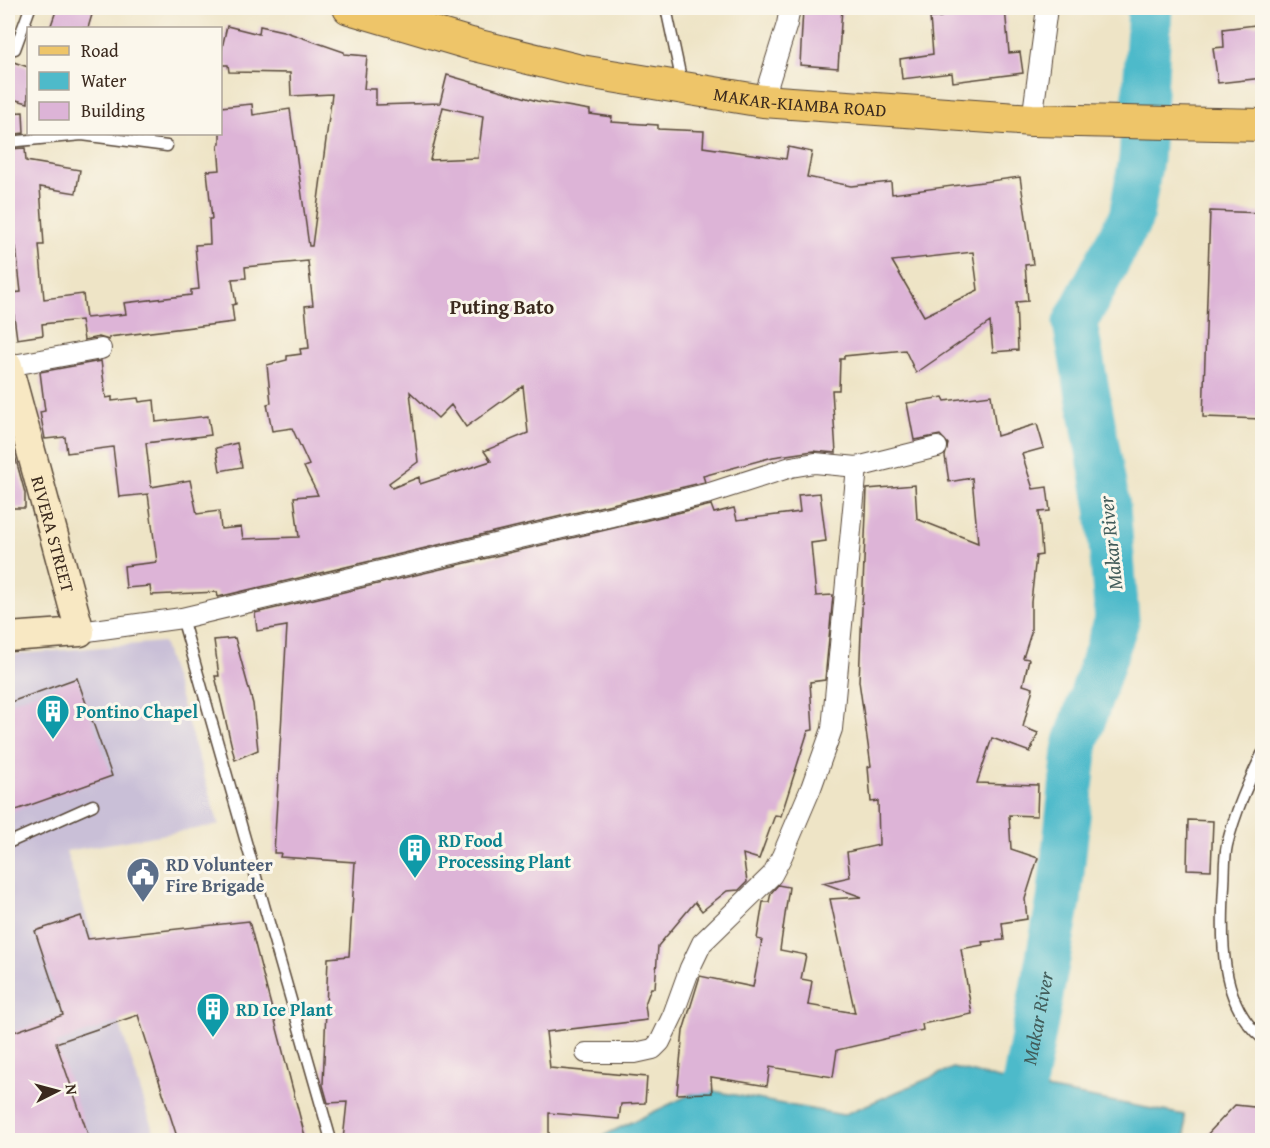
<svg xmlns="http://www.w3.org/2000/svg" width="1270" height="1148" font-family="'Gentium Book Plus',serif">
  <style>
    .industrial { fill: #c9bfd7 }
    .water { fill: #4ebaca; stroke: #447274; stroke-width: 1.5 }
    .lines { fill: none; stroke-linecap: round; stroke-linejoin: round }
    .river { stroke: #4ebaca; stroke-width: 45 }
    .building { fill: #ddb4d7; fill-rule: evenodd }
    .lane-casing { stroke: #564637; stroke-width: 13 }
    .street-casing { stroke: #564637; stroke-width: 22 }
    .secondary-casing { stroke: #564637; stroke-width: 31 }
    .primary-casing { stroke: #564637; stroke-width: 34 }
    .lane { stroke: #fff; stroke-width: 10 }
    .street { stroke: #fff; stroke-width: 20 }
    .secondary { stroke: #f8e8c3; stroke-width: 28 }
    .primary { stroke: #eec569; stroke-width: 32 }
    .labels { text-anchor: middle; dominant-baseline: central; stroke-width: 6; stroke-linejoin: round; paint-order: stroke }
    .street-label { font-size: 18px; fill: #3b2a1e; stroke: #fbf7ec }
    .culture-label { font-size: 18px; font-weight: bold; fill: #0d838f; stroke: #fbf7ec; text-anchor: start }
    .service-label { font-size: 18px; font-weight: bold; fill: #4e5e75; stroke: #fbf7ec; text-anchor: start }
    .neighbourhood-label { font-size: 20px; font-weight: bold; fill: #3b2a1e; stroke: #fbf7ec }
    .water-label { font-size: 20px; font-style: italic; fill: #425c5a; stroke: #fbf7ec }
  </style>
  <rect width="100%" height="100%" fill="#fbf7ec"/>
  <filter id="ink" filterUnits="userSpaceOnUse"><feTurbulence type="fractalNoise" baseFrequency=".0167" numOctaves="2"/><feDisplacementMap in="SourceGraphic" scale="12" xChannelSelector="R" yChannelSelector="G"/><feConvolveMatrix kernelMatrix="1 2 1 2 8 2 1 2 1" color-interpolation-filters="sRGB"/></filter>
  <filter id="wash" filterUnits="userSpaceOnUse"><feTurbulence type="fractalNoise" baseFrequency=".008" numOctaves="4" result="noise"/><feDisplacementMap in="SourceGraphic" scale="24" xChannelSelector="R" yChannelSelector="G"/><feGaussianBlur stdDeviation="1.35" result="paint"/><feColorMatrix in="noise" values="0 0 0 0 0 0 0 0 0 0 0 0 0 0 0 0 0 1.4 0 .05"/><feComposite in="paint" operator="in"/></filter>
  <g filter="url(#wash)">
    <rect width="100%" height="100%" fill="#eee4c6"/>
    <path class="industrial" d="M163,642l56,183 -153,26 90,289h-148v-485z"/>
    <path class="water" d="M953,1068l71,17 160,30 2,25h-592l108,-51 141,26z"/>
    <g class="lines">
      <path class="river" id="s1" d="M1024,1085l35,-185 17,-158 41,-122 -9,-113 -33,-184 56,-106 10,-58 9,-151"/>
    </g>
    <g id="blocks">
      <g class="building">
        <path d="M57,8h37l-6,20h-38z"/>
        <path d="M803,8h39l-4,60 -38,-3z"/>
        <path d="M941,8h64l4,45 11,-1 3,21 -70,9 -1,-9 -50,6 -2,-20 33,-5 -3,-36 11,-1z"/>
        <path d="M1263,24v54l-45,5 -5,-35 11,-1 -1,-18z"/>
        <path d="M227,26l32,8 1,-8 23,5 61,21v2l23,2 -3,33h12v16l64,-2 7,-28 90,26 53,9v4l22,3 -1,5 47,3v4l46,2 -1,16 83,12 2,-12 24,5 -5,25 44,9 40,-4 1,12 128,-17 13,87 -8,1 3,36 -12,1 2,48 -25,2 -3,-30 -74,51 -11,-23 -61,6v3h-4l-1,31h-7l4,63 -23,-2 -40,6 -70,19 2,6 -487,115 -1,-5 -66,3 -1,-9 -24,2 -2,-22 33,-4 -9,-68 -29,3 -6,-50 -46,6 -2,-16 -20,2 -5,-27 5,-1 -5,-39 61,-11 5,37 6,-1v4l26,-3 1,4 15,-2 2,22 52,-6 3,19 -65,8 5,44 39,-7 7,34 22,-3 2,18 20,-2 2,12 56,-2 -5,-40 24,-2 -14,-28 5,-2 -17,-37 -20,3 -5,-27 4,-1 -4,-38 20,-5v-4l14,-2 -1,-5 9,-1 -4,-42 8,-1 -5,-44 -63,6 1,11 -14,1 4,25 -4,1 2,17 -125,15v3l-10,-3 -15,3 -3,-20 -39,4 1,11 -26,4 -6,-46 10,-1 -5,-45h-8v-98l17,-1 1,13 54,9 -4,23 -36,-6 4,58h-5l5,54 39,-5 3,24 40,-4 -2,-11 67,-8v-5l8,-1 -4,-44 15,-1 -1,-25h3l-5,-48 13,-1 -2,-25 2,-1v-37l32,-3 1,11 37,-6 19,137h3l20,-152 -41,2 -1,-23 -61,-1 -1,-7h-6l-1,-13zM443,107l40,9 -5,42 -48,2zM973,252l5,38 -54,26 -32,-55zM523,386l5,47 -44,18 7,10 -71,23 -1,-7 -27,11 -3,-5 29,-21 -8,-70 28,26 13,-13 15,22z"/>
        <path d="M8,60l20,7v36l-20,-5z"/>
        <path d="M23,112l1,21 -16,2v-22z"/>
        <path d="M1210,211l53,2v206l-60,-2z"/>
        <path d="M991,395l6,41 40,-12 7,24 -22,6 11,35 14,-2 3,24 -11,1 3,43 -6,1 -5,46v31l-8,25 6,1 -6,26 10,3 -10,39 15,6 -8,19 -38,-14 -15,45 61,2 -1,31 -28,-1 2,34 27,9 -13,41 2,20 -25,4 2,17 -22,2 1,3 -22,4 11,65 -50,10 1,6 -86,20 -4,27 -63,-10 -3,19 -56,-9 1,16 -35,1 6,-63 17,-55 53,11 9,-47 -5,-1 6,-37h6l2,-9 7,-8 11,2 -9,63 26,5 -5,24 11,2 -4,24 47,8 -25,-114 32,-2 -39,-14 27,-6 -3,-25 32,-7 -1,-44 -7,1 -3,-35 3,-1 -12,-85 8,-192 48,-4 2,34 61,24 -6,-65 -23,4 -4,-26 3,-12 -8,-9 -26,5 -7,-37 36,-6 2,4z"/>
        <path d="M237,443l5,24 -22,4 -4,-23z"/>
        <path d="M8,449h5l12,44v15h-17z"/>
        <path d="M820,493l6,48 -15,2 5,53 17,-1 -8,85 -15,2 3,48 -5,1 -27,85 -6,-1 -16,44 -16,-5 4,28 -8,8 -12,1 -25,20 -7,-9 -37,44 -3,42h-4l-6,16 2,16 -101,12 4,36 97,9 -2,26 -24,1 -2,15 -70,-6v25l-20,2h-186l4,-38 -19,1 -5,-18 5,-127 21,-2 6,-94 -75,-5 1,-4h-7l13,-227 -30,5 -2,-18 456,-108 3,8 20,-5 3,12 63,-8 -2,-17z"/>
        <path d="M235,638l18,66 5,46 -23,10 -20,-84h4l-5,-36z"/>
        <path d="M77,678l35,98 -104,37v-110z"/>
        <path d="M1188,820l25,1 -2,49 -24,-1z"/>
        <path d="M81,916l7,23 161,-18 57,219h-128l-40,-125 -82,28 34,97h-82v-106l55,-19 -28,-84z"/>
        <path d="M1235,1105l28,3v32h-61z"/>
      </g>
    </g>
  </g>
  <g filter="url(#ink)">
    <use href="#blocks" fill-opacity="0" stroke="#564637" stroke-width="1.5"/>
    <g class="lines">
      <defs>
        <g id="lane">
          <path d="M666,8l16,75"/>
          <path d="M8,45l7,4 15,-41"/>
          <path d="M8,142l74,-7 85,11"/>
          <path d="M182,618l149,522"/>
          <path d="M1262,754c-14,30 -27,58 -35,91 -3,13 -2,28 -3,41 -3,50 -5,117 38,152"/>
          <path d="M8,843l85,-38"/>
        </g>
        <g id="street">
          <path d="M763,101l24,-77 3,-16"/>
          <path d="M1032,120l15,-112"/>
          <path d="M8,366l93,-17"/>
          <path d="M80,632l102,-14 528,-125 81,-26 24,-4 42,4 80,-20"/>
          <path d="M586,1053h49l18,-4 7,-7 13,-27 17,-47 12,-25 70,-68 10,-19 29,-68 21,-59 25,-262"/>
        </g>
        <g id="secondary">
          <path id="s2" d="M8,366l72,266 -72,5"/>
        </g>
        <g id="primary">
          <path id="s3" d="M349,8l122,36 110,27 182,30 269,19 230,5"/>
        </g>
      </defs>
      <use href="#lane" class="lane-casing"/>
      <use href="#street" class="street-casing"/>
      <use href="#secondary" class="secondary-casing"/>
      <use href="#primary" class="primary-casing"/>
      <use href="#lane" class="lane"/>
      <use href="#street" class="street"/>
      <use href="#secondary" class="secondary"/>
      <use href="#primary" class="primary"/>
    </g>
  </g>
  <defs>
    <symbol id="building-pin" viewBox="-11 -11 22 30"><path d="M0 17L-7.5 6A9.5 9.5 0 1 1 7.5 6Z" fill="#0f9aa8" stroke="#fbf7ec"/><path d="M-4-6H4V6H1V3H-1V6H-4ZM-2.5-4.3h1.7v1.8h-1.7ZM.8-4.3h1.7v1.8H.8ZM-2.5-1h1.7V.8h-1.7ZM.8-1h1.7V.8H.8Z" fill="#fff"/></symbol>
    <symbol id="civic-pin" viewBox="-11 -11 22 30"><path d="M0 17L-7.5 6A9.5 9.5 0 1 1 7.5 6Z" fill="#5c6f8a" stroke="#fbf7ec"/><path d="M-.6-6.5H3V-4.5H.6V-3L4-1V1h2V6H-6V1h2V-1L-.6-3ZM-1.2 2.5V6h2.4V2.5Z" fill="#fff"/></symbol>
  </defs>
  <g fill-rule="evenodd">
    <use href="#building-pin" x="34" y="692" width="38" height="52"/>
    <use href="#building-pin" x="396" y="831" width="38" height="52"/>
    <use href="#civic-pin" x="124" y="855" width="38" height="52"/>
    <use href="#building-pin" x="194" y="990" width="38" height="52"/>
  </g>
  <g class="labels">
    <g class="street-label">
      <text stroke="none"><textPath href="#s3" startOffset="462">MAKAR-KIAMBA ROAD</textPath></text>
      <text stroke="none"><textPath href="#s2" startOffset="174">RIVERA STREET</textPath></text>
    </g>
    <g class="culture-label">
      <text x="76" y="711">Pontino Chapel</text>
      <text x="438" y="840">RD Food<tspan x="438" dy="21">Processing Plant</tspan></text>
      <text x="236" y="1009">RD Ice Plant</text>
    </g>
    <g class="service-label">
      <text x="166" y="864">RD Volunteer<tspan x="166" dy="21">Fire Brigade</tspan></text>
    </g>
    <g class="neighbourhood-label">
      <text x="502" y="306">Puting Bato</text>
    </g>
    <g class="water-label">
      <text transform="translate(1110 543) rotate(-96)">Makar River</text>
      <text stroke="none"><textPath href="#s1" startOffset="68">Makar River</textPath></text>
    </g>
  </g>
  <rect width="1270" height="1148" fill="none" stroke="#fbf7ec" stroke-width="30"/>
  <rect x="27" y="27" width="195" height="108" fill="#fbf7ec" stroke="#aea59a" stroke-width="1.5"/>
  <rect x="39" y="46" width="30" height="9" fill="#eec569" stroke="#aea59a" stroke-width="1.5"/>
  <text x="81" y="57" font-size="18" fill="#3b2a1e">Road</text>
  <rect x="39" y="72" width="30" height="18" fill="#4ebaca" stroke="#aea59a" stroke-width="1.5"/>
  <text x="81" y="87" font-size="18" fill="#3b2a1e">Water</text>
  <rect x="39" y="102" width="30" height="18" fill="#ddb4d7" stroke="#aea59a" stroke-width="1.5"/>
  <text x="81" y="117" font-size="18" fill="#3b2a1e">Building</text>
  <g transform="translate(57 1091) rotate(84)" stroke="#fbf7ec" stroke-width="4.5" paint-order="stroke">
  <path d="M0-4.5L10 22L0 15L-10 22Z" fill="#3b2a1e"/>
  <text y="-9" font-size="16" font-weight="bold" text-anchor="middle" fill="#3b2a1e">N</text>
  </g>
</svg>
